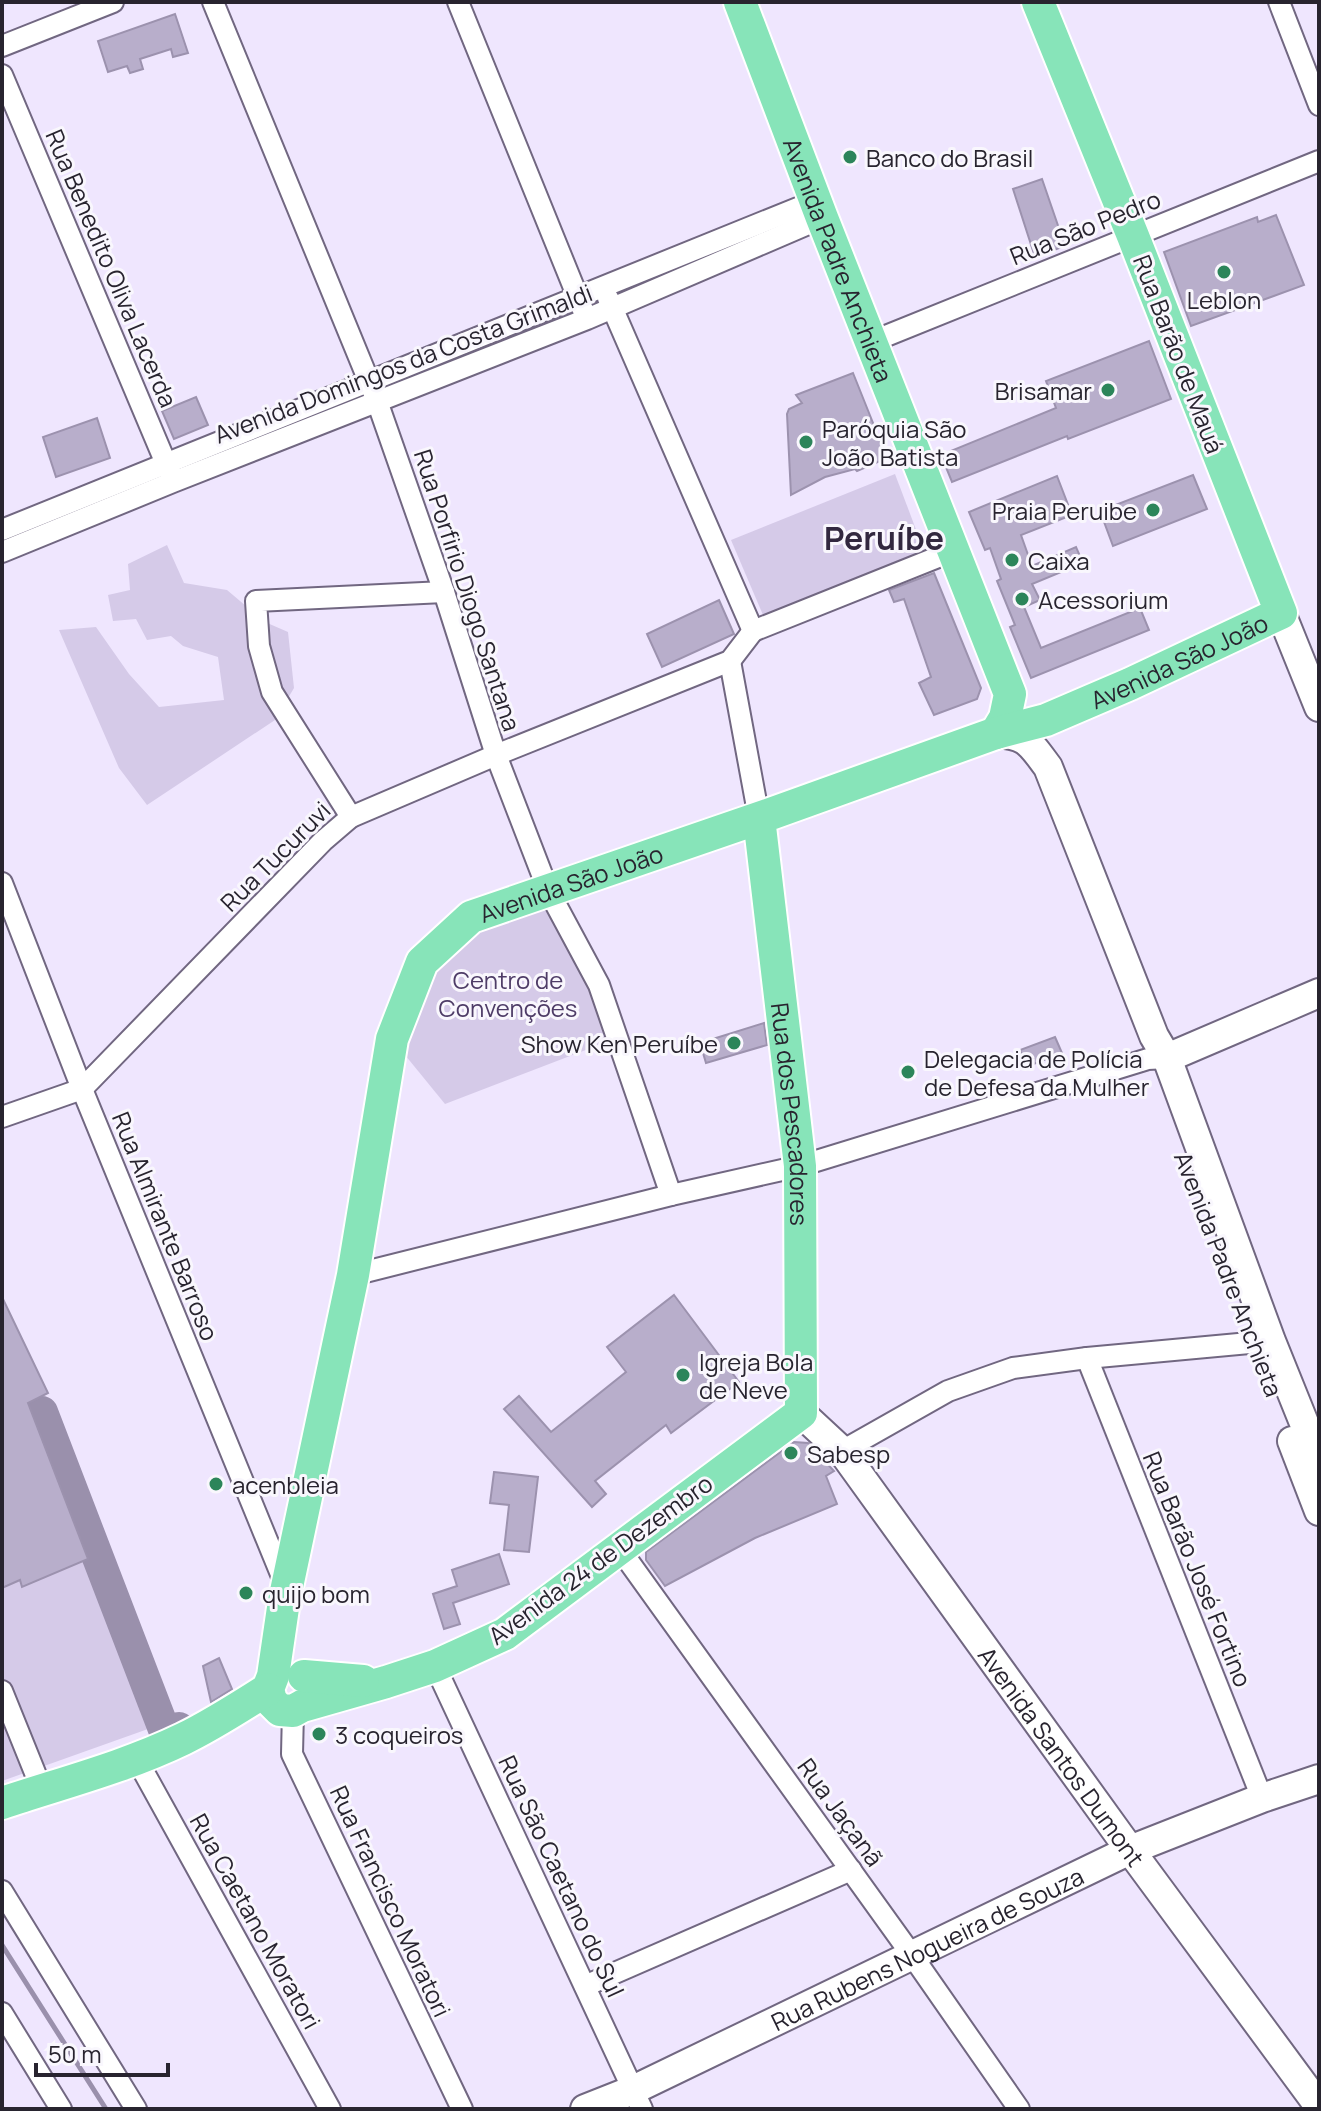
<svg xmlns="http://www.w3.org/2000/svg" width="1321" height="2111" font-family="Manrope,sans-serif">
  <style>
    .green { fill: #d5cae8 }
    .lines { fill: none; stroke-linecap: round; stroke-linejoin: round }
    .stream { stroke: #9a90ac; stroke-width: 5 }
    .river { stroke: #9a90ac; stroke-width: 32 }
    .building { fill: #b8aecb; stroke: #9c92ae; stroke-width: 2 }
    .street-casing { stroke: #716781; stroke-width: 24 }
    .secondary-casing { stroke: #716781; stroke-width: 32 }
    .primary-casing { stroke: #fff; stroke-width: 36 }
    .street { stroke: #fff; stroke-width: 20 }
    .secondary { stroke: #fff; stroke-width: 28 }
    .primary { stroke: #87e4b9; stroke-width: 32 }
    .poi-dot { fill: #2c855a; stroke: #f9f7fd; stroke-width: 3 }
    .labels { text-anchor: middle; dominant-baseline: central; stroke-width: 6; stroke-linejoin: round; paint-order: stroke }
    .poi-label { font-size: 24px; fill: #28242f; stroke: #f9f7fd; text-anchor: start }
    .street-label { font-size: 24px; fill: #28242f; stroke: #f9f7fd }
    .park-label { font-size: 24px; fill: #4e3c67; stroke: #f9f7fd }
    .district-label { font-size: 32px; font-weight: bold; fill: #32283f; stroke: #f9f7fd }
  </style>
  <rect width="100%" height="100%" fill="#efe6fe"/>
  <g class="green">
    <path d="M895,474l31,82 -163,59 -32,-75z"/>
    <path d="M167,545l17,38 43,7 38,32 23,10 6,56 -19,32 -128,85 -28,-37 -60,-138 37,-3 33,47 30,33 65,-7 -6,-43 -35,-11 -12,-10 -24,4 -11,-21 -23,2 -5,-26 22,-5 -2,-26z"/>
    <path d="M548,890l69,148 -172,66 -53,-65 30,-77z"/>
    <path d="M51,1403l111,321 -160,57v-357z"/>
  </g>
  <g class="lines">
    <path class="stream" d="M2,1945l104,164"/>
    <path class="river" d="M42,1412l123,320 14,-4"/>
  </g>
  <g class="building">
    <path d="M175,14l13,39 -15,4 -2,-8 -31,10 3,10 -13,4 -3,-7 -19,6 -10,-31z"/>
    <path d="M1042,179l23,67 -30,11 -22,-68z"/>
    <path d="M1276,215l28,70 -113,41 -27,-74 93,-35 1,5z"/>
    <path d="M1149,341l22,58 -103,40 -1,-3 -115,46 -11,-27 115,-47 -10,-27z"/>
    <path d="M853,373l34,85 -30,13 -2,-2 -30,8 -34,18 -4,-81 2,-5 13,-6 -6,-8z"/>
    <path d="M196,397l12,28 -34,14 -12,-28z"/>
    <path d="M97,418l13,40 -54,19 -13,-40z"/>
    <path d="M1193,475l14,34 -94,37 -13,-35z"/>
    <path d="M1057,476l15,39 -51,20 11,31 44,-19 7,16 -51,21 8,16 -16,7 17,41 99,-40 9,22 -118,48 -21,-51 5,-2 -18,-44 4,-2 -11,-31 -5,2 -16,-38z"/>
    <path d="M934,573l47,115 -4,11 -43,16 -15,-32 12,-6 -27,-78 -10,3 -5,-12z"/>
    <path d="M719,600l15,34 -72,33 -15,-33z"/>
    <path d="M764,1023l3,22 -61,18 -6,-20z"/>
    <path d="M1055,1037l7,16 -36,14 -6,-17z"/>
    <path d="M674,1295l65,87 -68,51 -5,-8 -71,56 11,13 -14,13 -88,-98 15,-13 32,36 75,-60 -19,-25z"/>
    <path d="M2,1297l46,96 -20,10 60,156 -66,28 -2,-7 -18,8z"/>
    <path d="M794,1442l14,1 26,28 -8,5 11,28 -82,34 -90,48 -19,-26v-8z"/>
    <path d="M494,1472l44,5 -9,75 -25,-2 5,-45 -19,-2z"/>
    <path d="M499,1554l10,30 -56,19 7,21 -16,5 -11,-35 24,-8 -5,-16z"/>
    <path d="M219,1658l13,31 -21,13 -8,-36z"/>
  </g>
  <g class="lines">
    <defs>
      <g id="street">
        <path d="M213,2l164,399 67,191 52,163 52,135 51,95 72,210"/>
        <path d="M458,2l125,308"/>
        <path d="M1279,2l40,103"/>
        <path d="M2,46l111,-44"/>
        <path d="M2,75l168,398"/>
        <path d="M608,298l145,333"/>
        <path d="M871,342l448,-181"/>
        <path d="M2,530l813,-329"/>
        <path d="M2,552l171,-70 414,-163 235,-101"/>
        <path d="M753,631l200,-80"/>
        <path d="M730,661l29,157"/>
        <path d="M351,817l-79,-125 -13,-46 -3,-45 188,-9"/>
        <path d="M2,883l80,206 203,495"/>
        <path d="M2,1117l80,-28 241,-248 28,-24 145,-62 234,-94 23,-30"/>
        <path d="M353,1275l318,-80 129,-29 348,-107 19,-1"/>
        <path d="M1087,1358l175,440"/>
        <path d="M842,1451l106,-60 65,-23 74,-10 184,-17"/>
        <path d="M619,1548l292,406 108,155"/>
        <path d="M435,1666l207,443"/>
        <path d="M2,1691l40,99"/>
        <path d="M293,1711l-1,43 170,355"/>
        <path d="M136,1758l194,351"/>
        <path d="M2,1891l134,218"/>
        <path d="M585,1986l266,-116"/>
        <path d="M2,2013l59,96"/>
      </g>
      <g id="secondary">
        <path d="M1281,613l38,94"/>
        <path d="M996,733c31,2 34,10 52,34l106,269 13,22 104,283 48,119"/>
        <path d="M1167,1058l152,-65"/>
        <path id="s1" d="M801,1413l41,38 288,399 189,256"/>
        <path d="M1292,1441l27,70"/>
        <path id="s2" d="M585,2109l48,-19 497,-240 132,-52 57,-19"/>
      </g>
      <g id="primary">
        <path id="s3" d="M740,2l82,216 188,476 -5,24 -9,15"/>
        <path id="s4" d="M759,818l41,348 1,247 -296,221 -70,32 -49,16 -84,24 -9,5 -13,-1 -9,-9 -3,-12 5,-13 11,-75 69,-326 39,-236 30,-77 49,-45 288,-99 237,-85 50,-13 84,-36 151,-71 -148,-377 -95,-234"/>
        <path d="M304,1676l59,5"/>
        <path d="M2,1803c60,-20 123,-36 181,-64 29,-14 57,-32 85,-50"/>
      </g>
    </defs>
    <use href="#street" class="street-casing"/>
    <use href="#secondary" class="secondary-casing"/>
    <use href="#primary" class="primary-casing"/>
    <use href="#street" class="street"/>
    <use href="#secondary" class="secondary"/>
    <use href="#primary" class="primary"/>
  </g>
  <g class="poi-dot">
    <circle cx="850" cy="157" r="8"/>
    <circle cx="1224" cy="272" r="8"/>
    <circle cx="1108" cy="390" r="8"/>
    <circle cx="806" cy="442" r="8"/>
    <circle cx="1153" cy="510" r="8"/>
    <circle cx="1012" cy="560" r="8"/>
    <circle cx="1022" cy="599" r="8"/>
    <circle cx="734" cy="1043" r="8"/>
    <circle cx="908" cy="1072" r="8"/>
    <circle cx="683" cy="1375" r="8"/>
    <circle cx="791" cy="1453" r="8"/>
    <circle cx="216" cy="1484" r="8"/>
    <circle cx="246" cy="1593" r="8"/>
    <circle cx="319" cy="1734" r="8"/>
  </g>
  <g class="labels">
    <g class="poi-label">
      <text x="866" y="157">Banco do Brasil</text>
      <text x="1224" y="299" text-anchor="middle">Leblon</text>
      <text x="1092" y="390" text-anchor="end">Brisamar</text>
      <text x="822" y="428">Paróquia São<tspan x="822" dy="28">João Batista</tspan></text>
      <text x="1137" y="510" text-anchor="end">Praia Peruibe</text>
      <text x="1028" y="560">Caixa</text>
      <text x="1038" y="599">Acessorium</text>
      <text x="718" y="1043" text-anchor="end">Show Ken Peruíbe</text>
      <text x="924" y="1058">Delegacia de Polícia<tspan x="924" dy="28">de Defesa da Mulher</tspan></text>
      <text x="699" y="1361">Igreja Bola<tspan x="699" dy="28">de Neve</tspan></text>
      <text x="807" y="1453">Sabesp</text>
      <text x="232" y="1484">acenbleia</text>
      <text x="262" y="1593">quijo bom</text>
      <text x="335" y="1734">3 coqueiros</text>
    </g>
    <g class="street-label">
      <text transform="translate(1085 227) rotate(-22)">Rua São Pedro</text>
      <text stroke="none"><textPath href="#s3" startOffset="276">Avenida Padre Anchieta</textPath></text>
      <text transform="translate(112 268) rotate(67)">Rua Benedito Oliva Lacerda</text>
      <text transform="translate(1179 354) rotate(69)">Rua Barão de Mauá</text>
      <text transform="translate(403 363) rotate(-21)">Avenida Domingos da Costa Grimaldi</text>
      <text transform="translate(468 590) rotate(72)">Rua Porfirio Diogo Santana</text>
      <text stroke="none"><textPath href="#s4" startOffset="2796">Avenida São João</textPath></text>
      <text transform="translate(275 856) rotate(-45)">Rua Tucuruvi</text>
      <text stroke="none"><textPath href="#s4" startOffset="2148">Avenida São João</textPath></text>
      <text stroke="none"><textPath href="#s4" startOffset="298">Rua dos Pescadores</textPath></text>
      <text transform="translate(166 1226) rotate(68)">Rua Almirante Barroso</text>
      <text transform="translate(1229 1274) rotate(69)">Avenida Padre Anchieta</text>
      <text transform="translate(600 1559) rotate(-36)">Avenida 24 de Dezembro</text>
      <text transform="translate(1198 1569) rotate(68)">Rua Barão José Fortino</text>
      <text stroke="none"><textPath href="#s1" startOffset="432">Avenida Santos Dumont</textPath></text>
      <text transform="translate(841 1812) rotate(54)">Rua Jaçanã</text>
      <text transform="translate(562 1876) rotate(65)">Rua São Caetano do Sul</text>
      <text transform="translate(391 1901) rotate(65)">Rua Francisco Moratori</text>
      <text transform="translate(256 1921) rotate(61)">Rua Caetano Moratori</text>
      <text stroke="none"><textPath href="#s2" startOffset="378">Rua Rubens Nogueira de Souza</textPath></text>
    </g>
    <g class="park-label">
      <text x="508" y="979">Centro de<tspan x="508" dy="28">Convenções</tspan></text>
    </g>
    <g class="district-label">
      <text x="884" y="538">Peruíbe</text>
    </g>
  </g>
  <rect width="1321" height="2111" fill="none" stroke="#28242f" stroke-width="8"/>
  <path d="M36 2063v12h132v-12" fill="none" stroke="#28242f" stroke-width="4"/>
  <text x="48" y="2063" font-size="24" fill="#28242f" stroke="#f9f7fd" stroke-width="6" paint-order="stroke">50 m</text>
</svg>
